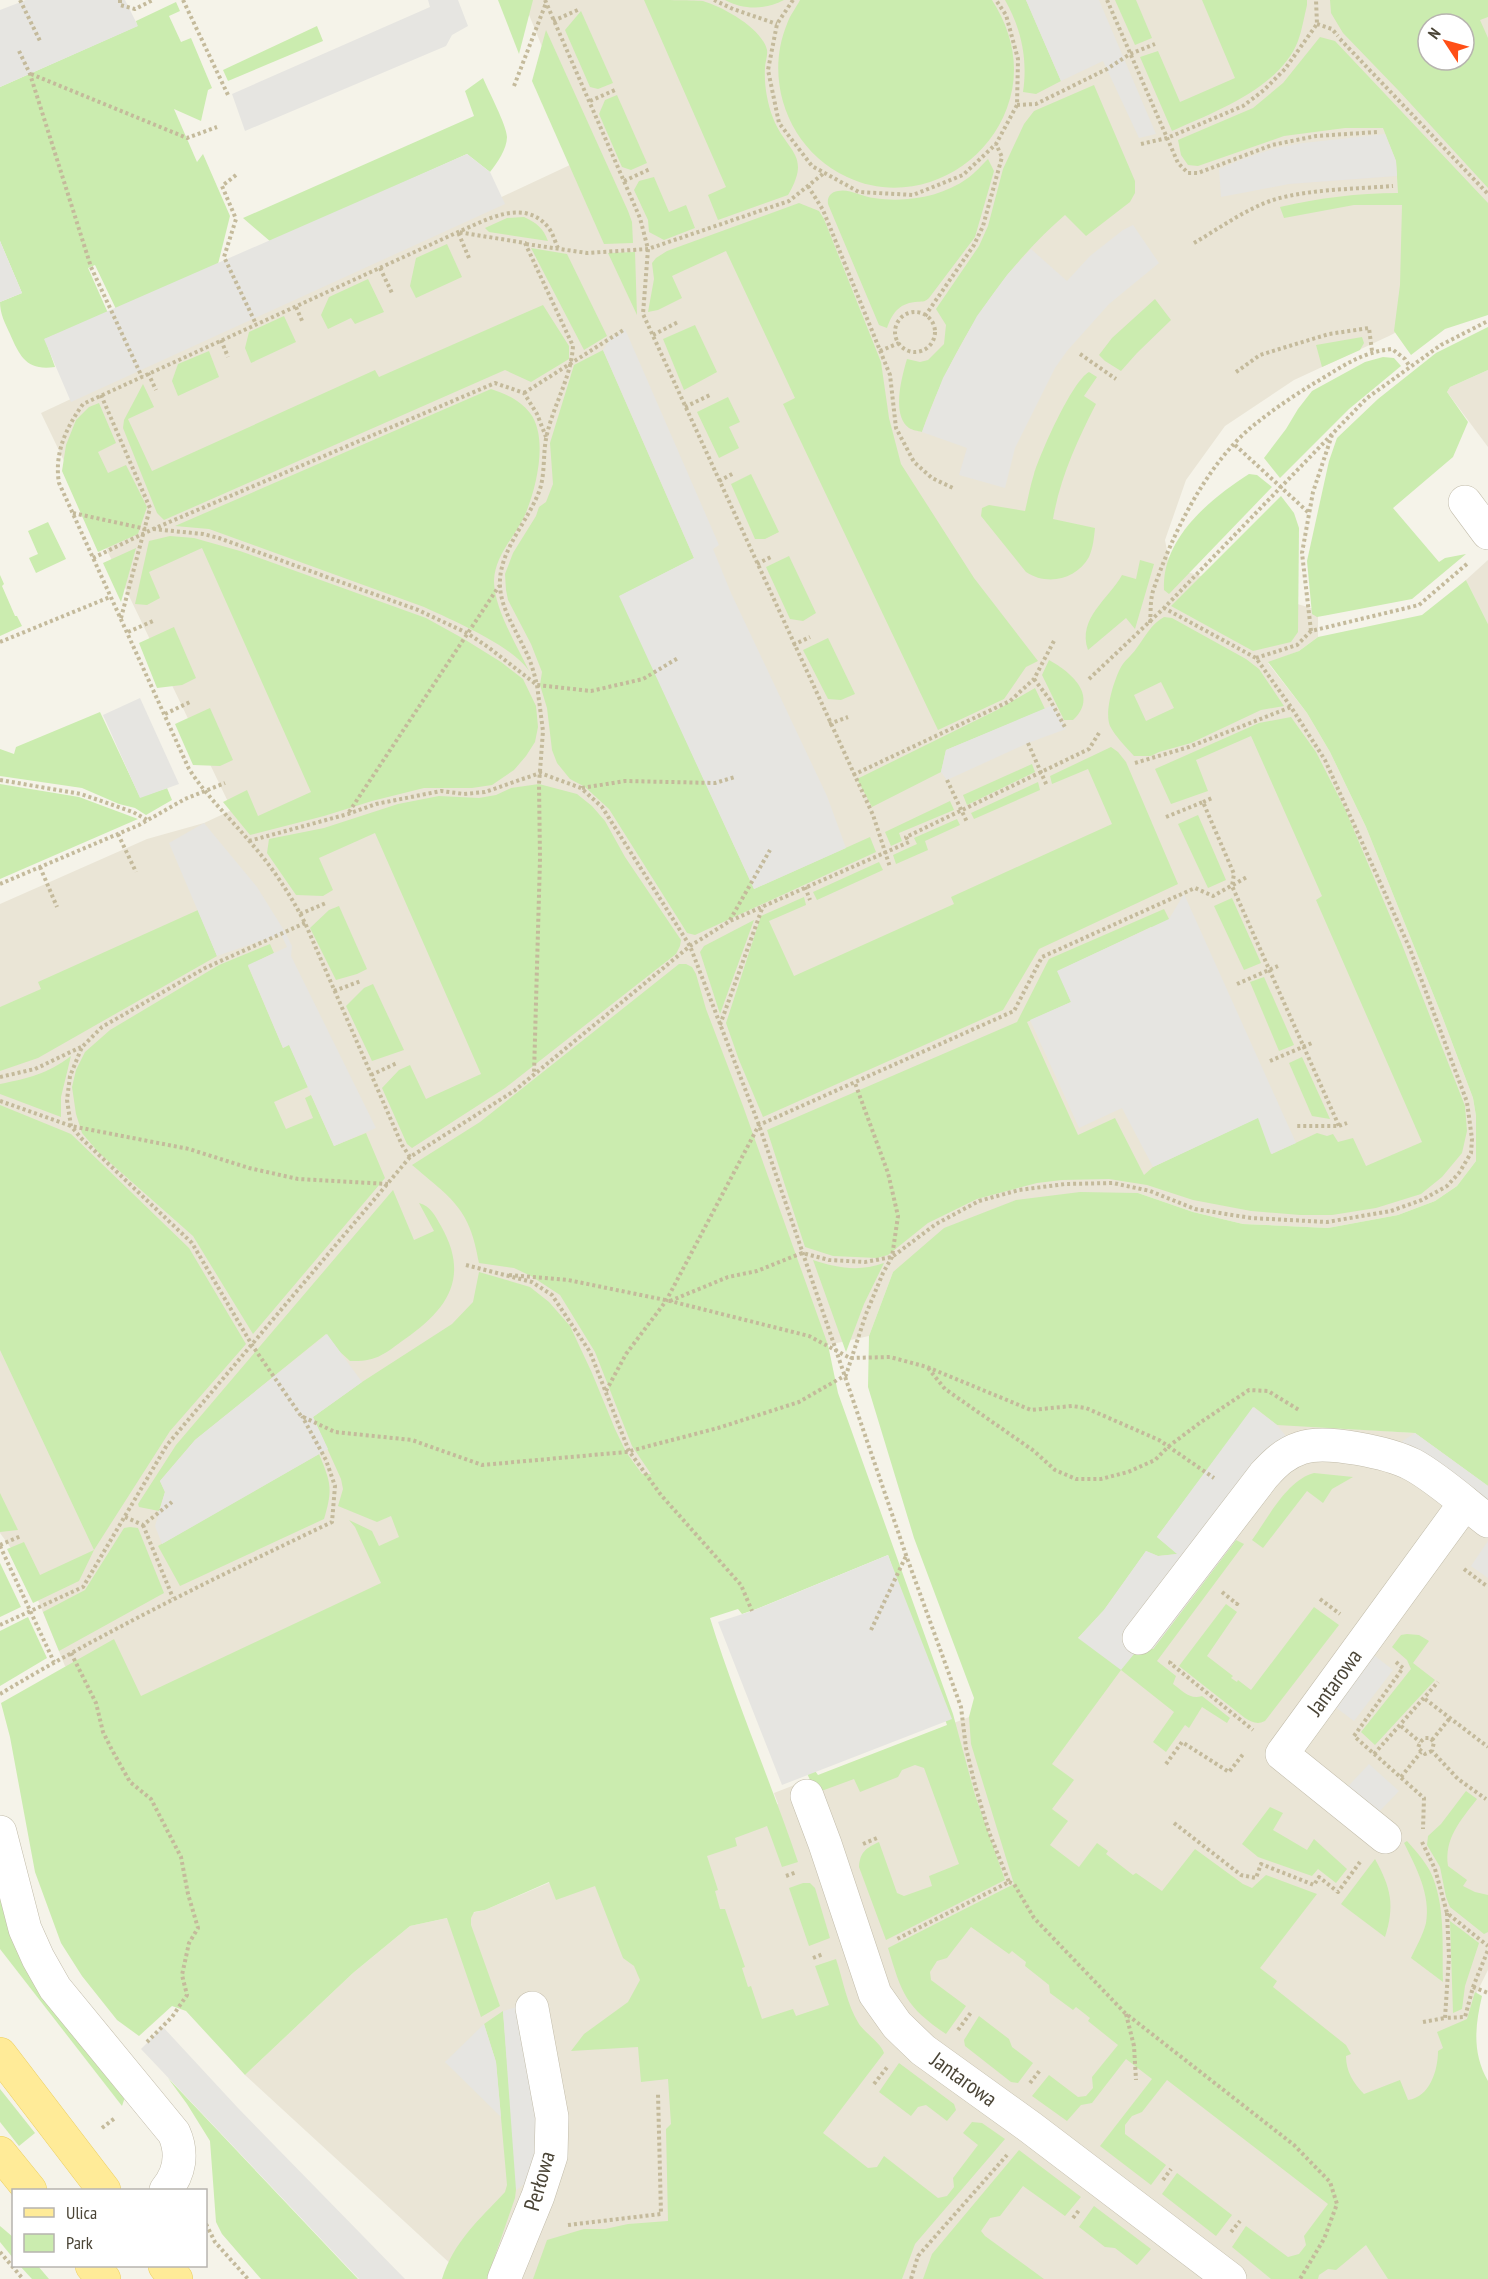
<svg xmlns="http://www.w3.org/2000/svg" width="1488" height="2279" font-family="'PT Sans Narrow',sans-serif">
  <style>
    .residential { fill: #eae5d6; fill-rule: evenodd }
    .green { fill: #cbecaf; fill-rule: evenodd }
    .parking { fill: #e6e5e1 }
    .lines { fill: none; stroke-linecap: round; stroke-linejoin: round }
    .minor-casing { stroke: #c2bcaa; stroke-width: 34 }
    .major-casing { stroke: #eccf60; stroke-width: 34 }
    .path { stroke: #c4ba9b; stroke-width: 4; stroke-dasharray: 3 3; stroke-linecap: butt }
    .minor { stroke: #fff; stroke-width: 33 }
    .major { stroke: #ffeb98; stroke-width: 33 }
    .labels { text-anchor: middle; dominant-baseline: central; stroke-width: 4.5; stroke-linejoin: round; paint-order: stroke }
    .street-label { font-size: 22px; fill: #4a4436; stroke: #fff }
  </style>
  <rect width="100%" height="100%" fill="#f5f3e9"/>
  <g class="residential">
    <path d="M523,0h965v294l-21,1 -78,41 -95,44 -69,46 -39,54 -21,60 5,27 148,43v27l-19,14 -31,12 39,50 23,39 36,75 76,189 31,82 3,18v45l-19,25 -22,15 -37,14 -70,13 -85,-4 -50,-12 -55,-19 -245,79 -24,64 -41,9 -167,129h-31l-323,302 -242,-110 -41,-100 -24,-33v-629l147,-65 57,-16 28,-13 -191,-397 546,-256zM1428,24h36v36h-36z"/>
    <path d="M1488,370v77l-41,-55 3,-5z"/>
    <path d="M1488,560v64l-22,-44z"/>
    <path d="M1239,1400l69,26 107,7 73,53v484l-13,26 -8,36 17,247h-1017l-222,-204 108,-102 57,-47 75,-16 89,-38 204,-68 -4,-11 249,-97z"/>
  </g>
  <g class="green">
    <path d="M498,0h35l-14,54z"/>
    <path d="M644,0c14,0 47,0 59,1 20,6 59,27 64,49 1,5 -2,13 -2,18 -1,16 2,34 8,50 14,35 39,36 15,77l-70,25 -10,-25 18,-8z"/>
    <path d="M725,0h59c-18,10 -41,10 -59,0z"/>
    <path d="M800,0h192c21,33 29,70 15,108 -23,63 -97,99 -160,69 -57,-26 -84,-95 -60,-153 3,-9 9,-16 13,-24z"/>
    <path d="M1005,0h21l35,81 -25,13 -13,-2c5,-33 -2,-64 -18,-92z"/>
    <path d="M1115,0h21l16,38 -17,7z"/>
    <path d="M1202,0h105v5c-3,12 -5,25 -9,36 -18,47 -84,71 -126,90l-32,-74 18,-6 22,51 55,-24z"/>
    <path d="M1330,0h158v17l-8,3 8,18v150l-89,-97 -56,-58 -12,-20zM1428,24h36v36h-36z"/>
    <path d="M176,2l4,9 -11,5 12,26 10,-4 21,50 -4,2 -7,31 -27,-12 23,53 6,-8 27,62 -12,48 -102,45 -21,-44 -7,3 20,45 -63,26 10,28c-28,4 -35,-10 -45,-33 -5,-11 -10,-20 -10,-32l22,-9 -22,-52v-154l137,-61 -1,-5z"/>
    <path d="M581,11l32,72 -15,6 -8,-2 -25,-57z"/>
    <path d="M317,26l6,15 -95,40 -5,-11z"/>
    <path d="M546,30l82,181 4,11 1,21 -29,1 -72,-163z"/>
    <path d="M1320,37l15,4 153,162v112l-43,14 -34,26 -17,-24 6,-46 2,-80h-48l-70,13 -4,-11c40,-9 77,-14 118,-14l-2,-32 -13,-33h-38l-61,8 -86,30 -10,-1 -7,-10 -3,-15 75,-32 30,-25z"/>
    <path d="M483,78c5,12 24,48 24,59 0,12 -10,26 -17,35l-23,-18 -196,88 -28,-24 231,-102 -9,-25z"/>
    <path d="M1094,85l41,96v12l-5,9 -44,34 -21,-21c-66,57 -114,134 -143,217 -4,-1 -10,-2 -13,-4 -18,-13 -7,-52 -2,-69l13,3 8,-2 16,-16 2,-19 -10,-16 43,-63 9,-20 15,-57 21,-45 10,-13z"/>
    <path d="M617,95l30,68 -16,7 -9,-3 -23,-53 6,-14z"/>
    <path d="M988,159l6,12 -19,66 -46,61c-5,5 -7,3 -14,4 -17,2 -23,12 -28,26l-8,-3 -51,-121c-1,-6 2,-12 10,-13 10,-3 25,6 36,7 31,5 68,-1 94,-20 7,-5 14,-13 20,-19z"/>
    <path d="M654,177l15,35 17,-7 9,23 -31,12 -15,-8 -1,-12 -14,-30 5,-9z"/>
    <path d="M799,203l20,8 5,8 57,143 8,56 12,46 73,114 64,83 -12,6 -22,32 -66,31 -155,-326 12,-6 -69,-147 -54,25 10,22 -24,12 -10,2 6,-33 -2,-16 4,-5 11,-7z"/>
    <path d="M524,217c13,6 19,11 24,24l-59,-9 -4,-4 22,-10z"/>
    <path d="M447,244l15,33 -46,21 -6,-12 6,-28z"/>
    <path d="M531,248l36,6 40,82 -23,14z"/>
    <path d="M635,252l2,63 -29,-62z"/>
    <path d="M368,279l16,33 -29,12 -4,-6 -23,11 -7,-14 8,-18z"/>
    <path d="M1155,299l16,21 -34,33 -16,18 -16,-10 -6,-6 13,-17z"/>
    <path d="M543,305l26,41v13l-38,23 -26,-12 -341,150 -7,-7 -34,-85 1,-8 19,-36 11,23 -26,12 24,52 223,-101 4,7z"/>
    <path d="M284,316l12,26 -45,21 -6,-15 4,-16z"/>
    <path d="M695,325l22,47 -33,18 -21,-51z"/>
    <path d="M1488,327v43l-38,17 -3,5 21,30 -15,35 -60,51 46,54 6,-4 21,-4 -54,45 -84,16 -11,2 -5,-3 -5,-53 22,-100 8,-23 41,-39 58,-46z"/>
    <path d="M1362,337l2,6 -4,7 -38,17 -6,-22z"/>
    <path d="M603,350l91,208 -74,38 134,293 116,-52 6,15 -181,83 -8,-2 -3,-5 -75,-119 -24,-22 -15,-8 -13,-16 -5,-13 -5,-42 -7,-23 2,-13 -11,-28 -23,-44 -2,-10 -1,-16 8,-21 23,-37 3,-9 7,-5 7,-18 -3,-41 24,-78z"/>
    <path d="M209,351l10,26 -41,19 -6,-15 6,-17z"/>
    <path d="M1383,357l11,1 7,8 -52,43 -69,69 -16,-20 22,-29 12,-20 14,-18 53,-29z"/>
    <path d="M1089,372l8,5 -13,19 12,8c-19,37 -36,74 -43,115l42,9c-1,10 -2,20 -6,29 -13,23 -42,29 -63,15l-45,-56 1,-8 7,-3 36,6c3,-12 5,-25 9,-37 6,-20 38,-93 55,-102z"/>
    <path d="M491,389c15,5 29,11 39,24 19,25 6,76 -5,102 -11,23 -30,40 -31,66 0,28 23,64 35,90 -16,-25 -77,-51 -105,-64l-215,-78 -34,-3z"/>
    <path d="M728,397l12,25 -11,5 10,21 -20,10 -22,-46z"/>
    <path d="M99,403l17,40 -18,9 10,21 18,-8 21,42 -9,27 -40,18 -36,-81 4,-26 10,-25 13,-13z"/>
    <path d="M751,474l28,58 -14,7h-10l-24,-55z"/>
    <path d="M1249,474l8,1 15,12 -103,107 -5,-4c-3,-51 46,-91 85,-116z"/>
    <path d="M1281,496l13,17 5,15 -1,104 -7,10 -38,9 -82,-45z"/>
    <path d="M48,522l18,37 -30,14 -7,-15 9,-4 -10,-23z"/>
    <path d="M170,536l24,2 46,13 186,67 38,21 37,23 22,17 13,27 2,21 -3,15 -9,14 -12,14 -22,15 -20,3h-48l-52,13 -48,15 -74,19 -27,-33 24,-12 11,26 53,-24 -109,-244 -53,24 11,26 -13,7 -12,-1 14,-63z"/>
    <path d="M136,548l-15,54 -18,-39z"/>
    <path d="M789,556l27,57 -13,8 -13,-2 -24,-52z"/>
    <path d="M1140,560l14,4 -19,65 -9,-11 -38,32c-11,-32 21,-51 34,-75l14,4z"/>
    <path d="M0,575l4,9 -2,2 13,30h2l5,10 -22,10z"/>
    <path d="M1466,580l22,44v862l-73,-53 -138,-8 -23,-18 -97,130 21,17 -20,2 -12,-5 -42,59 -26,28 65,4 10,7 83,-109 8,4 -87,117 19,15 -3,8c10,7 17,16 29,12l28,22 -3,5 -25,-16 -13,21 -4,-3 -19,27 -13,-10 21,-30 -53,-42 -69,94 22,16 -22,29 16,12 -18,24 29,22 18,-24 11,8 -2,3 27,21 3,-2 26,18 33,-42 48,35 9,4 14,-13 51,19 -57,74 17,13 -4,6 73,58 5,9 -5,2c0,15 7,27 18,38l36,-14 8,20c22,-3 30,-30 30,-49l5,-3 -6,-16 30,-13 8,-27 7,4c-7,30 -10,57 6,85v198h-100l-22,-34 -30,25 -8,-1 -9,6 -1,4h-47l-39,-32 14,-21 42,31 11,-3 7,-9 -2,-9 24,-32 -161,-124 -25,32 -10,4 -7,9v9l41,31 -15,20 -51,-39 52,-67 -26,-20 -34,44 -11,2 -14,16 -35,-25 17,-21 29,22 8,-1 7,-8 -1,-11 26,-32 -30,-24 2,-3 -14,-11 -3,3 -23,-17 -1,-8 -24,-19 1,-4 -14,-11 -3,3 -38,-27 -24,31 -10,3 -7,11 1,8 35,26 -20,28c-41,-28 -44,-40 -58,-86l126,-64 -43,-140 -2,-27 5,-19 -60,-160 -46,-151 1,-51 24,-64 51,-44 72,-28 64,-8 58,1 55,19 50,12 85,4 70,-13 37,-14 22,-15 19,-25v-45l-3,-18 -31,-82 -76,-189 -36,-75 -23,-39 -39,-51 31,-11 19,-14 104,-22z"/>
    <path d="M1164,617l8,1 74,41 13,10 25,37 -23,4 -70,33 -32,9 -8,4h-17c-8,-9 -19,-20 -24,-30 -6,-14 4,-46 11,-59 4,-7 11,-12 15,-18 9,-12 15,-25 28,-32zM1161,682l13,26 -28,13 -12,-26z"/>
    <path d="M174,627l22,51 -14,7 -25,3 -18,-45z"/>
    <path d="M828,638l27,56 -14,6 -13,-1 -25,-49z"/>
    <path d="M1049,660c22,12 50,36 24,60h-9l-22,-45z"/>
    <path d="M1035,688l10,21 -99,41 -5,22 -69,35 -15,-28 140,-69z"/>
    <path d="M210,708l23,52 -13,6 -27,-1 -18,-41z"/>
    <path d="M100,712l40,85 27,-9 5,12 -26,15 -11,-7 -16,-4 -37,-16 -82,-12v-27l14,5 2,-7z"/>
    <path d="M1291,717l25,35 29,57 56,133 64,164 2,25 -5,22 -20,24 -21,17 -45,14 -44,7h-32l-49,-4 -58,-11 -46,-15 -38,-6 -47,1 -25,3 -60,16 -49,24 -40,32 -11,3 -44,-2 -28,-9 -38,-117 250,-108 32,-63 115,-50 19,38 -32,-20 -93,44 13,31 -44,20 51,113 37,-17 29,57 9,-8 106,-50 13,37 45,-21 10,3 6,-2 5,8 15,-4 13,28 56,-24 -106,-242 6,-4 -71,-160 -55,24 12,31 -37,13 -16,-35 104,-46z"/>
    <path d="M1111,747l7,5 8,10 52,122 -139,65 -36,61 -240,107 -24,-57 -13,-37 35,-107 43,-19 2,8 -37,16 25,55 160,-72 -3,-7 161,-73 -24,-55 -36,15 -2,-8z"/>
    <path d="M1032,764l3,8 -68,33 -4,-10z"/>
    <path d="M1038,782l2,8 -66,29 -3,-6z"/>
    <path d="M0,784l79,13 59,22 -138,60z"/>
    <path d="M539,784l38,10 15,12 13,15 20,36 56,83 -1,6 -4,8 -171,134 -93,60 -5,-4 -25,-56 17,-18 11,-5 16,34 55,-25 -106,-241 -56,25 14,32 -10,6 -27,-1 -29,-42 2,-14 55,-11 74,-24 41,-8 40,2 17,-3 15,-7z"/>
    <path d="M950,801l4,9 -55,23 3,8 -11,5 -6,-14z"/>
    <path d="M1198,815l28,65 -18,8 -30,-64z"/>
    <path d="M957,819l3,6 -35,16 3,9 -32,14 -3,-9 24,-11 -3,-6z"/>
    <path d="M879,862l4,8 -66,30 -4,-8z"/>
    <path d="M1232,898l29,65 -17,7 -30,-64z"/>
    <path d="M339,906l28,63 -10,5 -21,6 -26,-52 19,-18z"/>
    <path d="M198,910l19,46 -179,102 -38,13v-64l41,-18 -3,-7z"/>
    <path d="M754,920l-34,94 -20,-62 4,-6z"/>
    <path d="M270,944l4,9 -26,13 35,82 6,-4 19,43 -34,15 12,27 27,-11 -8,-20 6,-3 23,51 32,-13 19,45 -132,156 -60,-98 -95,-84 -16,-19 -6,-19 -4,-27 4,-17 9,-18 25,-22 109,-65z"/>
    <path d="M679,964h7l6,3 4,7 10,35 37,97 85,239 10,48 115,321 22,81 30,85 -119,60 -27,-73c1,-15 7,-19 20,-25l18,51 7,3 28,-10 -3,-10 30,-12 -35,-96 -9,-3 -13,5 -4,7 -38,15 -6,-13 -38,14 -11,-24 8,-1 5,7 129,-50 -59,-170 -129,53 -17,6 -4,-5 -28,9c26,83 60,162 88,244l-16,5 -15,-41 -32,12 2,8 -30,10 11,34 -3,1 5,18h5l20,58 -3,1 6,19 3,-1 11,33 31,-10 3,7 33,-11 -14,-39 21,-7c7,21 11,46 23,65 7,10 22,19 25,29l-61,80 45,35 9,-1 7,-11 54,42 9,-2 7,-9 -1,-9 25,-33 -15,-12 9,-11 10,1 23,16 -90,105 -13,35h-369l14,-39 37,-11h21l23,-5 40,-3 -2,-92 5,-5 -3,-45 -27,3 -3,-35 -67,4 13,-17 44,-32 12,-22 -6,-14 -11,-8 -28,-72 -39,14 -7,-18 -64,28 -11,2 -3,6v7l29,81 -19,11 -34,-99 -37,8 -57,47 -108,102 -59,-64 -14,-5 -33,30 -22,-16 -35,-44 -21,-33 -26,-71 -25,-135 -9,-34 113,-64 27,57 240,-113 -26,-56 -6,-7 23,11 7,15 20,-9 -8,-21 -14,6 -39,-16 5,-17 -2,-10 -28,-62 49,-35 90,-58 21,-22 6,-30 51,15 19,15 21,24 22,47 23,56 11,23 16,22h9l-19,-28 -37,-94 -35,-57 -29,-19 -17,-8 -35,-5c-9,-55 -27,-64 -67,-98l68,-43z"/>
    <path d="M1264,977l30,68 -15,6 -29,-69z"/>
    <path d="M373,984l31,66 -32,11 -26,-55 18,-18z"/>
    <path d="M71,1056l-10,41v20l-61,-23v-10c29,-6 47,-10 71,-28z"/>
    <path d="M1302,1057l28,62 -18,-3 -23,-53z"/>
    <path d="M0,1105l71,29 118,114 57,96 -76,87 -76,119 -15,31 -46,22 -26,-54 17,-7 16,33 54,-25 -94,-200z"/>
    <path d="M393,1190l21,50 20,-9 -15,-28c12,3 16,13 22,23 29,51 7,83 -36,113 -21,15 -28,23 -55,22l-10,-9 -14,-18 -131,106 -35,41 5,11 -6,19 -20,-4 -1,-3 38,-59z"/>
    <path d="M813,1260c24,8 46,12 71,3l-20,41 -18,48z"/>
    <path d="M319,1454c12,29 14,35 5,65l-144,67 -22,-40z"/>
    <path d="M1314,1473l39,4 -21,12 -9,14 -16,-12 -44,57 -11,-8c16,-22 35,-60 62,-67z"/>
    <path d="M0,1493l18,37 -18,2z"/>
    <path d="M130,1527l8,1 26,65 -105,58 -16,-39 42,-22 39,-62z"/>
    <path d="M0,1563l21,44 -21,10z"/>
    <path d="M1226,1604l11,8 -30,44 26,20 -2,2 6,4 1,-2 13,10 63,-83 25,18 -74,96c-8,4 -13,1 -20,-3l-66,-52z"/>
    <path d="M28,1617l19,41 -47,28v-55z"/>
    <path d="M1407,1634l12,1 10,6 -16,22 22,17 -60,65 -14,-13 50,-63 -4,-9 -15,-13 9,-12z"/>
    <path d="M1466,1791l11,8c-16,21 -33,39 -29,67l19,14 -4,6 12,6 13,3v37l-4,2 -34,-27 -4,-10 -6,-30 -13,-22 1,-9 13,-12z"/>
    <path d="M1270,1807l13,6 -10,17 34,20 7,-11 33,30 -11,14 -18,-14 -6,7 -54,-19 -16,-13z"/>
    <path d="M1407,1841c8,9 17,19 23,30 16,33 12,75 13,111l-32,-24c5,-11 12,-23 15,-35 5,-28 -10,-56 -22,-80z"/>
    <path d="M1375,1859c16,29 20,46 10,78l-44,-33z"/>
    <path d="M803,1883h7l5,5 15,50 -21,8 -20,-58z"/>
    <path d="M0,1886l125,211 -3,9 -122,-157z"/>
    <path d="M1450,1921l29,22 -14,43 -3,23 -9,4z"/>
    <path d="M503,2011l14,170 -2,17 -28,81h-45c12,-38 37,-59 63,-87l2,-7 -11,-123 -12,-38z"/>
    <path d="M979,2016l30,23 3,8 21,16 -15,20 -7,-1 -46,-36 -1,-6z"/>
    <path d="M899,2063l55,41 2,6 -9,11 -21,-16 -8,2 -7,9 -32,-24z"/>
    <path d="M168,2078l190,201h-97l-39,-45 -6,-12 -6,-81 -23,-37z"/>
    <path d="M0,2089l35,44 -16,13 -19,-24z"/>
    <path d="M1019,2150l62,47 -16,19 -42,-30 -23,30 -10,2 -9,13 4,5 59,43h-121l9,-25z"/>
    <path d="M1177,2173l55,42 -16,21 -54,-42z"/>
    <path d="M1094,2206l57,43 -14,16 -22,-17 -10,-1 -26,-20z"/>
    <path d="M0,2226l13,11v21l-13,-16z"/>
    <path d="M20,2266h18l11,13h-17z"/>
  </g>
  <g class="parking">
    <path d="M26,0h99l13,26 -138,61v-77z"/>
    <path d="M428,0h30l10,26 -16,9 -6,11 -201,85 -13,-37 198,-87z"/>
    <path d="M1026,0h73l57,134 -17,4 -36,-77 -42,20z"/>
    <path d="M1385,134l11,27 1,15 -108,8 -68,13 -2,-28 24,-10 33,-11 27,-5z"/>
    <path d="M467,154l23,18 15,32 -434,198 -27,-63z"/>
    <path d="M1133,225l26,38 -50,41 -42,47 -12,17 -40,80 -10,40 -46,-13 8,-27 -45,-16 21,-54 34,-62 30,-41 24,-26 36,32 23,-25 33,-26z"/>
    <path d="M0,241l22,52 -22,9z"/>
    <path d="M625,329l94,216 -6,4 18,44 96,203 19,52 -92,41 -135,-293 75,-38 -91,-208 7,-11z"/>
    <path d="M140,698l39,86 -39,14 -37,-83z"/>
    <path d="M1053,705l13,24 -38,14 -81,37 -6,-8 5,-22z"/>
    <path d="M204,823l53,64 28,45 7,14 -1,10 85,172 -42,18 -45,-101 -6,3 -35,-83 39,-18 -6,-13 -64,22 -48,-113z"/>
    <path d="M1184,894l112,249 -25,11 -13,-36 -105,49 -31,-59 -43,20 -49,-108 41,-18 -14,-31 112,-52z"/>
    <path d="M327,1334l35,48 -49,35 15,32 -166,95 -7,-18 10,-34 -5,-11 35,-41z"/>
    <path d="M1253,1407l24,18 20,25 -75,80 14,10 -83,109 -10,-6 -22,27 -43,-32 26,-28 42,-59 12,5 19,-2 -20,-17z"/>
    <path d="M1415,1433l73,53v35l-104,-68z"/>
    <path d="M1488,1541v37l-17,-12z"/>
    <path d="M888,1555l64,164 -170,66 -64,-163 34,-11z"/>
    <path d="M1361,1645l32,25 -39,51 -31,-23z"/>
    <path d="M1369,1764l30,27 -21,22 -41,-15z"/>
    <path d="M528,2004l12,127 -7,47 -17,12 -13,-179z"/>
    <path d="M484,2024l12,38 5,55 -56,-55z"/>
    <path d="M163,2027l75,81 167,171h-46l-218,-230z"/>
  </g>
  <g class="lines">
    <defs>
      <g id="minor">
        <path d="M1465,502l23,31"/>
        <path d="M1139,1638l125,-163c11,-12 21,-22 37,-27 25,-9 89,5 112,17 24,13 53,39 75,56"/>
        <path d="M807,1796l18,48 50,150 22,31 26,25 107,77 200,152"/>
        <path d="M0,1832l25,97 13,29 17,30 119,145c9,20 6,40 -8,57"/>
        <path d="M1385,1837l-103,-83 183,-251"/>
        <path d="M504,2279l34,-83 13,-40 1,-39 -20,-109"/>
      </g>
      <g id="major">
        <path d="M0,2054l104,136"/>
        <path d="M0,2153l30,37"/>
        <path d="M92,2266l12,13"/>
        <path d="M165,2266l11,13"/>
      </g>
    </defs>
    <use href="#minor" class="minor-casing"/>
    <use href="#major" class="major-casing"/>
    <g class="path">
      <path d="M20,0l20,41"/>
      <path d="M120,0v5l15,4 18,-9"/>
      <path d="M183,0l45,95"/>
      <path d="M545,0l95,218 8,31 -5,65 230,501 17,52"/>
      <path d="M714,0l19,9 44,15"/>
      <path d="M793,0l-16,24 -9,46 11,53 33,43 47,26 54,3 50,-20 33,-31 21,-39 1,-46 -12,-44 -10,-15"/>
      <path d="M1107,0l71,163 10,10h10l74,-28 44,-9 61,-4"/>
      <path d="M553,21l27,-12"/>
      <path d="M1317,24l15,5 6,7"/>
      <path d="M1340,39l148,155"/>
      <path d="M19,51l11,23 61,193 51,110"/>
      <path d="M31,74l156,64 30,-11"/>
      <path d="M514,86l32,-83"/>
      <path d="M590,101l25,-11"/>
      <path d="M1017,105l19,-1 71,-35 23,-15 25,-10"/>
      <path d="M1141,144l26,-6 76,-32 21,-16 21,-21 32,-45 -1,-24"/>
      <path d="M236,175l-14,11 14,33 -12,38 32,67"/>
      <path d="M624,181l26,-12"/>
      <path d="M808,186l15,24 67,165 6,53 18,34 18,16 23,11"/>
      <path d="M1194,243c26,-15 53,-35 82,-44 36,-10 80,-10 117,-13"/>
      <path d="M526,244l61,9 61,-4 141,-48 35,-28"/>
      <path d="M469,258l-11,-26 67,11 48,103c-2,33 -21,61 -27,93 -3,16 -1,34 -6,50 -11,32 -42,62 -40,97 1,23 16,44 25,64 6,11 9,23 12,35l54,6 52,-12 35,-21"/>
      <path d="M380,268l12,25"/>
      <path d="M296,307l7,16"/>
      <circle cx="915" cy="332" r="20"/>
      <path d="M925,316l49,-71 9,-19 19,-69 -6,-13"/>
      <path d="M653,335l25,-13"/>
      <path d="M221,340l7,17"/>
      <path d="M880,351l19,-8"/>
      <path d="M1080,354l36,25"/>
      <path d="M1236,372l24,-17 26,-8 43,-13 40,-6 3,23"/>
      <path d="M148,373l8,17"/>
      <path d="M524,393l101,-64"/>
      <path d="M101,395l49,113 -29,110"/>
      <path d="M685,407l25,-12"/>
      <path d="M1235,445l74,68"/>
      <path d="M719,481l15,-8"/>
      <path d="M73,513l73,16"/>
      <path d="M153,529l50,5 16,4 199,72 49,23 21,14 49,38 6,46 -4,53 1,75 -6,215"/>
      <path d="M93,558l60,-29 342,-146 29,10 13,21 9,23"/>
      <path d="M757,564l16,-8"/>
      <path d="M1150,623c1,-11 0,-22 3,-32 19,-57 54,-128 101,-166 20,-16 42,-31 64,-44 25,-15 44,-29 74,-32l13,10 5,8"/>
      <path d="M1311,631l-9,-78 11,-61 19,-57"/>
      <path d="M128,632l25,-11"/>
      <path d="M0,642l110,-45"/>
      <path d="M793,645l17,-8"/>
      <path d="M1256,658l41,-13 14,-14 108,-26 49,-42"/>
      <path d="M1034,679l16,21 16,29"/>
      <path d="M1089,679l75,-71 203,-210 74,-53 47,-24"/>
      <path d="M165,714l25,-12"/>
      <path d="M829,724l19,-7"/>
      <path d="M1028,743l19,43"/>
      <path d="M1135,763l54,-16 102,-40"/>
      <path d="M853,775l157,-74 24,-22 21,-40"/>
      <path d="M0,780l81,14 52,18 14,8"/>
      <path d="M947,780l20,42"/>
      <path d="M582,788l43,-7 90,2 20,-6"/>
      <path d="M1203,802l9,-4"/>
      <path d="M349,812l150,-226"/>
      <path d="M1166,817l37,-15 31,72 -2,12 107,240h-42"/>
      <path d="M118,834l18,38"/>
      <path d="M249,841l99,-27 28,-10 65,-13 23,3 21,-2 55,-19 41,15 21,19 88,139 69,179 147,430 55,152 5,41 9,37 14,47 20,50 -114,58"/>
      <path d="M40,867l17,40"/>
      <path d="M0,884l139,-59 46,-26 40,-16"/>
      <path d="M805,887l5,13"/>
      <path d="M300,914l26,-11"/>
      <path d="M730,920l40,-70"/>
      <path d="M305,923l-100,45 -103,59 -20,20 -12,29 -3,24 4,26 10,12 111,105 60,102 49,71 34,16 77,8 70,25 144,-13 92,-24 81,-26 47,-27 20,-61 17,-41 9,-16 6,-41 -10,-43 -33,-90"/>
      <path d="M1237,984l41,-18"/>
      <path d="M334,991l27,-10"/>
      <path d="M720,1025l43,-119"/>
      <path d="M1270,1061l42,-18"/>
      <path d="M371,1075l26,-12"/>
      <path d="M0,1077l35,-8 46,-22"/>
      <path d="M0,1101l71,25 118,23 60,19 49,11 90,5"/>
      <path d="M1339,1126l8,-3"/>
      <path d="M410,1157l-8,-12 -97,-222c-15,-29 -32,-55 -54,-80 -21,-25 -44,-46 -62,-74l-130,-286c-5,-30 7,-55 24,-79l375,-172c27,-11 65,-35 90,-5 5,6 7,15 10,21"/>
      <path d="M466,1265l66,17 20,13 38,57 39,99 32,44 80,90 11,26"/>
      <path d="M509,1275l59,5 102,21 139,35 41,22 40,-1 37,10 104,43 41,-4 14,2 73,32 55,38"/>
      <path d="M670,1301l58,-24 29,-6 45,-18 27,7 36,2 27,-5 44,-33 43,-23 40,-11 46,-6 48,-1 37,8 45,18 56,9 76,4 64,-11 31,-11 25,-14 12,-13 12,-20 1,-14 -5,-37 -57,-153 -85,-189 -34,-53 -35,-49 -92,-50"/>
      <path d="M928,1368l17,21 89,62 21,19 21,9h25l27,-7 27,-12 14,-14 32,-24 48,-32 19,1 31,19"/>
      <path d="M606,1391l20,-37 40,-53 93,-176 255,-114 28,-54 153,-69 18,8 34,-19"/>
      <path d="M125,1517l18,8 29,-23"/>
      <path d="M143,1525l30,73"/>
      <path d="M0,1545l21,-9"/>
      <path d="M0,1546l54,116"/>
      <path d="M1464,1569l24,18"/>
      <path d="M1222,1592l15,12 2,-4"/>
      <path d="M1320,1599l20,15"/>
      <path d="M0,1625l83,-38 84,-142 243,-288 104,-66 176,-145 40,-25 179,-79 -3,-5 183,-88 10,-16"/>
      <path d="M871,1630l35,-74"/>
      <path d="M71,1653l25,50 7,29 9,18 18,32 21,17 30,58 7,37 10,34 -9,15 -7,32 5,20 -15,22 -25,25"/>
      <path d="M1171,1661l-1,2 83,67"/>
      <path d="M1396,1662l7,6 -49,68 70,62 -1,31"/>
      <path d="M0,1694c107,-64 219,-118 332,-172l3,-36 -9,-26 -24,-44"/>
      <path d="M1425,1699l63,48"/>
      <path d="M1401,1726l19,16"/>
      <path d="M1432,1740l18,-22"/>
      <path d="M1432,1751l-7,3 -7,-6 2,-6 5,-4h5l4,4 -2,9 26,28 28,20"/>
      <path d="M1374,1754l64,-72"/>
      <path d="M1166,1764l16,-22 47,30 15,-19"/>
      <path d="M1401,1777l20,-25"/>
      <path d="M1174,1823l67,52 15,3 5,-14 53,21 5,-8 19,15 22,-30"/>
      <path d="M1422,1842l13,27 12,44 41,33"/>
      <path d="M863,1844l14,-6"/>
      <path d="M786,1876l11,-4"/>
      <path d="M1009,1882l5,2 20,34 91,95 169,132 36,37 7,22 -13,35 -24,40"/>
      <path d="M1447,1913l2,44 -4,61 20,-1 8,-30 15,-37"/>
      <path d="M813,1958l10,-4"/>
      <path d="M1473,1987l15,6"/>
      <path d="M1126,2014l8,32 2,34"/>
      <path d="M1423,2022l22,-4"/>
      <path d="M958,2030l14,-19"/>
      <path d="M1030,2083l11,-14"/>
      <path d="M874,2084l14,-18"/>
      <path d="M102,2128l13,-10"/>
      <path d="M1163,2180l8,-11"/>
      <path d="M1073,2218l7,-9"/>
      <path d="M206,2224l9,18 33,37"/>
      <path d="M568,2225l93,-11 -3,-121"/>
      <path d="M1231,2232l9,-11"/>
      <path d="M0,2252l23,27"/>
      <path d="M911,2279l7,-23 89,-101"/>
    </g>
    <use href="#minor" class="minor"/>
    <use href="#major" class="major"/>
  </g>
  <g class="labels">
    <g class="street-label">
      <text transform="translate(1334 1682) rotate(-54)">Jantarowa</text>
      <text transform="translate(964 2079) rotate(36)">Jantarowa</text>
      <text transform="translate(539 2181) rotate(-74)">Perłowa</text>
    </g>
  </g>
  <rect x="12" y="2189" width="195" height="78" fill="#ffffff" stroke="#b7b4af" stroke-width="1.5"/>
  <rect x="24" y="2208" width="30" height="9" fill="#ffeb98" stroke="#b7b4af" stroke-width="1.5"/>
  <text x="66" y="2219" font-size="18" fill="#4a4436">Ulica</text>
  <rect x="24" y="2234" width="30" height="18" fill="#cbecaf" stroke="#b7b4af" stroke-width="1.5"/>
  <text x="66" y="2249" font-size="18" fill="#4a4436">Park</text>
  <g transform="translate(1446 42) rotate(306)"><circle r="28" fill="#ffffff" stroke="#b7b4af" stroke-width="1.5"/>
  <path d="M0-4.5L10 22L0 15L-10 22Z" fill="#ff4f16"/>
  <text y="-9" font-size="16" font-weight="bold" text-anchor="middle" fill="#4a4436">N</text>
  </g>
</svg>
